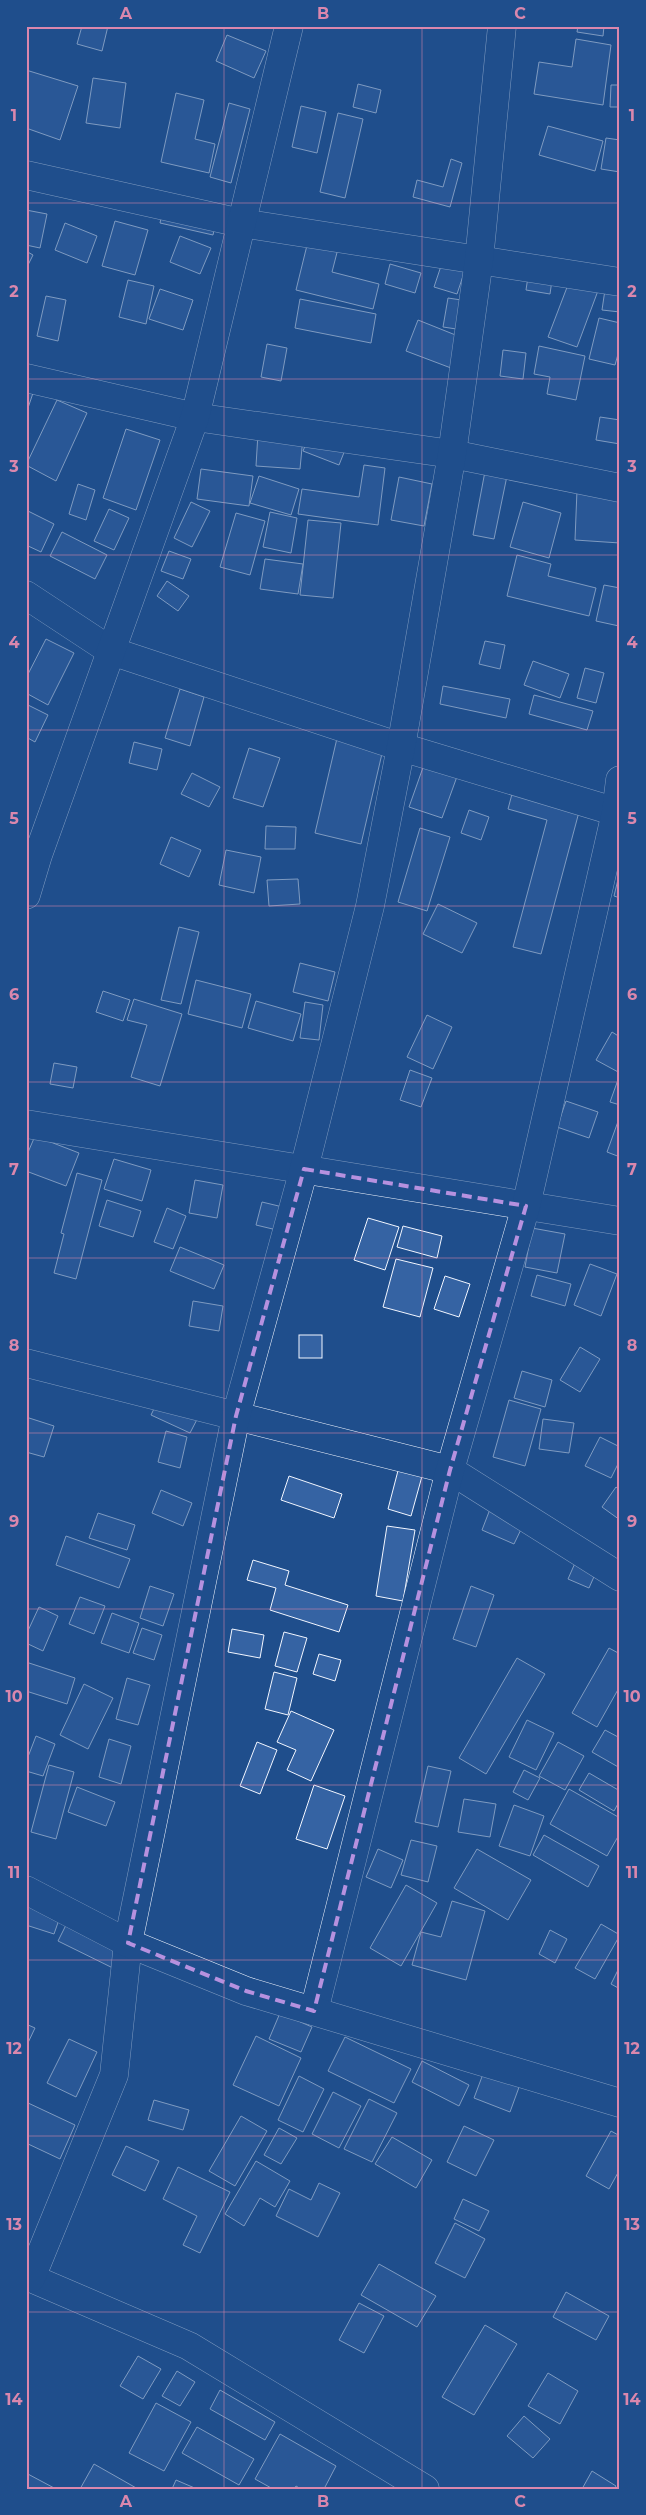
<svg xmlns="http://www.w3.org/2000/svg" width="646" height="2515" font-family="Montserrat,sans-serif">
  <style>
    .building { fill: #3563a3; stroke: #f2f6ff }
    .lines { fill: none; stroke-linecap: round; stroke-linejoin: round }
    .street-casing { stroke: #f2f6ff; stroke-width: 29 }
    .secondary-casing { stroke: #f2f6ff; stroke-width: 29 }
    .street { stroke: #1f4e8c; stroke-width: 28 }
    .secondary { stroke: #1f4e8c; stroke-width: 28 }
    .marked { fill: none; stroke: #b691df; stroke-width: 4; stroke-dasharray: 10 6; stroke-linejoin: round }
    .grid { fill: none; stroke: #da87ad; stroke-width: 1; stroke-opacity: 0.55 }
    .neatline { fill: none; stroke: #da87ad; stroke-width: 2 }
    .grid-label { font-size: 16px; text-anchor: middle; font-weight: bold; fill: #da87ad }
  </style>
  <rect width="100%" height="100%" fill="#1f4e8c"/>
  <g class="building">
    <path d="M82,26h26l-6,25 -25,-7z"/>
    <path d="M578,26h26l-1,10 -26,-4z"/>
    <path d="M227,35l39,16 -12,27 -38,-17z"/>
    <path d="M576,39l35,6 -8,60 -69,-11 5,-32 33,5z"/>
    <path d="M26,70l52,16 -18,54 -34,-12z"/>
    <path d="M93,78l33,5 -6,45 -34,-5z"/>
    <path d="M358,84l23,6 -5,23 -23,-6z"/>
    <path d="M611,85h9v22h-10z"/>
    <path d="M176,93l28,7 -9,39 20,5 -6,29 -48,-11z"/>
    <path d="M229,103l21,6 -19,74 -21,-6z"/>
    <path d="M301,106l25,6 -9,41 -25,-6z"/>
    <path d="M338,113l25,6 -18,79 -25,-6z"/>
    <path d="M548,126l55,15 -8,30 -56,-16z"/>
    <path d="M606,138l14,2v32l-19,-3z"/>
    <path d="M451,159l11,4 -12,44 -37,-10 4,-17 26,7z"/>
    <path d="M165,200l53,12 -5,23 -53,-12z"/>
    <path d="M26,210l21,4 -7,34 -14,-3z"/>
    <path d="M115,221l33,9 -13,45 -33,-9z"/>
    <path d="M65,223l32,13 -10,27 -32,-13z"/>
    <path d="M311,229l30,8 -9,35 47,12 -6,25 -77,-19z"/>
    <path d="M180,236l31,12 -11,26 -30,-12z"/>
    <path d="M26,251l7,4 -7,14z"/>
    <path d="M442,263l23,7 -8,24 -23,-7z"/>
    <path d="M530,263l24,3 -4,28 -24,-4z"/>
    <path d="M390,264l31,9 -6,20 -30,-9z"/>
    <path d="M574,269l28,11 -25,67 -29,-10z"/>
    <path d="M607,276l13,2v34l-18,-2z"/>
    <path d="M128,280l26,6 -8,38 -27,-7z"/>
    <path d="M160,289l33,11 -10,30 -34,-11z"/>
    <path d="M46,296l20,4 -8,41 -21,-5z"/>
    <path d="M448,298l20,3 -5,29 -20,-3z"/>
    <path d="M300,299l76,15 -5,29 -76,-15z"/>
    <path d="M599,318l21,5v24l-5,18 -26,-6z"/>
    <path d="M418,320l45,18 -12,30 -45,-17z"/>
    <path d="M267,344l20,4 -6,33 -20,-4z"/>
    <path d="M539,346l46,10 -9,44 -29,-6 3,-17 -16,-3z"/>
    <path d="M503,350l23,3 -3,26 -23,-3z"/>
    <path d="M26,388l8,2 -7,21h-1z"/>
    <path d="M57,400l30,13 -31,68 -30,-16z"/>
    <path d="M600,417l20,3v24l-24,-4z"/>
    <path d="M126,429l34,11 -24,70 -33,-12z"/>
    <path d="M311,431l36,14 -8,20 -36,-14z"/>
    <path d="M258,433l45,4 -3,32 -44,-3z"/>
    <path d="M364,465l21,3 -7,57 -80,-11 4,-25 57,8z"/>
    <path d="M486,466l22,5 -14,68 -21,-4z"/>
    <path d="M201,469l52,7 -4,30 -52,-7z"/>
    <path d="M259,476l40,13 -8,26 -41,-12z"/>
    <path d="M399,477l33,7 -8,42 -33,-6z"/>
    <path d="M78,484l17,6 -9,30 -17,-6z"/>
    <path d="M577,490l43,2v51l-45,-3z"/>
    <path d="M191,502l19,9 -18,36 -18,-9z"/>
    <path d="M523,502l38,11 -12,45 -39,-11z"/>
    <path d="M109,509l20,9 -15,32 -20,-9z"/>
    <path d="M26,510l28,14 -13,28 -15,-7z"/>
    <path d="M270,512l27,6 -6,35 -28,-6z"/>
    <path d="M236,513l29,8 -15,54 -30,-8z"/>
    <path d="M308,520l33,3 -8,75 -33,-3z"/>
    <path d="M62,532l45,23 -12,24 -45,-23z"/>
    <path d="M169,551l22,8 -8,20 -22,-8z"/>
    <path d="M517,555l34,9 -3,12 48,12 -7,28 -82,-20z"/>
    <path d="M265,559l38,5 -5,30 -38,-5z"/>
    <path d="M167,581l22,15 -11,15 -21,-15z"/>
    <path d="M604,585l16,3 -1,38 -23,-5z"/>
    <path d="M46,639l28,14 -26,52 -22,-12v-15z"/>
    <path d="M485,641l20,4 -5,24 -21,-5z"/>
    <path d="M533,661l36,13 -9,24 -36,-13z"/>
    <path d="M585,668l19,5 -8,30 -19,-5z"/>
    <path d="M443,686l67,13 -4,19 -66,-14z"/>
    <path d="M180,689l24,8 -14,49 -25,-8z"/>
    <path d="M534,695l59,16 -6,19 -58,-16z"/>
    <path d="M26,704l22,11 -13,27 -9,-5z"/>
    <path d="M341,721l46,11 -26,112 -46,-11z"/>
    <path d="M134,742l28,7 -5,21 -28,-7z"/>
    <path d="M249,748l31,10 -17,49 -30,-9z"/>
    <path d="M426,759l33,12 -17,47 -33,-11z"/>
    <path d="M192,773l28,14 -11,20 -28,-13z"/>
    <path d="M516,779l67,18 -42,157 -28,-7 34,-127 -39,-11z"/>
    <path d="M469,810l20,7 -8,23 -20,-7z"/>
    <path d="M266,826l30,1 -1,22h-30z"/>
    <path d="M420,828l30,9 -23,74 -29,-9z"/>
    <path d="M171,837l30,13 -12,27 -29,-13z"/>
    <path d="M226,850l35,7 -7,36 -35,-8z"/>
    <path d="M620,871v27l-6,-2z"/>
    <path d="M298,879l2,25 -31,2 -2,-26z"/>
    <path d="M438,904l39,19 -15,30 -39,-19z"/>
    <path d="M179,927l20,5 -18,72 -20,-4z"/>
    <path d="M300,963l35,9 -7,29 -35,-9z"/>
    <path d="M196,980l55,14 -9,34 -54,-14z"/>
    <path d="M103,991l27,9 -7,21 -27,-9z"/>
    <path d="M134,999l48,15 -22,72 -29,-9 16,-52 -20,-5z"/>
    <path d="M256,1001l45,13 -8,27 -45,-13z"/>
    <path d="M305,1002l18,3 -4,35 -19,-2z"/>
    <path d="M427,1015l25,12 -19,42 -26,-12z"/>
    <path d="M612,1032l8,5v36l-24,-13z"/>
    <path d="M54,1063l23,4 -4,21 -23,-4z"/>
    <path d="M410,1070l22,8 -11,29 -21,-7z"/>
    <path d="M619,1077l1,1v27l-10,-3z"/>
    <path d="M566,1101l32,11 -9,26 -32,-11z"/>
    <path d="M620,1116v41l-13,-5z"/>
    <path d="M35,1136l44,17 -13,33 -40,-15v-14z"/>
    <path d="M114,1159l37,11 -9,31 -38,-12z"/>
    <path d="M77,1173l25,7 -26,99 -22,-6 10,-39 -3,-1z"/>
    <path d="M195,1180l28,5 -6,33 -28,-5z"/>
    <path d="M107,1200l34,11 -8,26 -34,-11z"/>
    <path d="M262,1202l25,6 -6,23 -25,-6z"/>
    <path d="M167,1208l19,8 -13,33 -19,-7z"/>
    <path d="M368,1218l31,9 -14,43 -31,-10z"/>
    <path d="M403,1226l39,10 -5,22 -40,-11z"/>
    <path d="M532,1228l33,6 -8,39 -32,-6z"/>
    <path d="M180,1247l44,18 -10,24 -44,-18z"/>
    <path d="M396,1259l37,9 -13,49 -37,-10z"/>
    <path d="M590,1264l27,10 -16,42 -27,-11z"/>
    <path d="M537,1275l34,9 -6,22 -34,-10z"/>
    <path d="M445,1276l25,8 -11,33 -25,-8z"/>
    <path d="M193,1301l30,5 -4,25 -30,-5z"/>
    <rect x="299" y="1335" width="23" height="23"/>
    <path d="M580,1347l20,12 -20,33 -20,-12z"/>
    <path d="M522,1371l30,9 -7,27 -31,-9z"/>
    <path d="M166,1384l39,20 -15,29 -39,-18z"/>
    <path d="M509,1400l32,9 -16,57 -32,-9z"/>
    <path d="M26,1417l28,9 -10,31 -18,-5z"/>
    <path d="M543,1419l31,4 -5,30 -30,-4z"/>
    <path d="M166,1431l21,6 -7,31 -22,-6z"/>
    <path d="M600,1437l20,10v13l-9,18 -26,-12z"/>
    <path d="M400,1463l24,6 -13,47 -23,-7z"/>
    <path d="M289,1476l53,18 -8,24 -53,-18z"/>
    <path d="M616,1487l4,3v30l-18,-13z"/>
    <path d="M161,1490l31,13 -9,23 -31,-13z"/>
    <path d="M492,1504l34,15 -12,25 -32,-14z"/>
    <path d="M98,1513l37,12 -8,25 -38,-12z"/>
    <path d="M387,1526l28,4 -12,71 -27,-5z"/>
    <path d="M66,1536l64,23 -11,29 -63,-23z"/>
    <path d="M579,1554l21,9 -11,25 -21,-9z"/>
    <path d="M253,1560l36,11 -4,14 63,20 -9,27 -69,-22 6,-22 -29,-8z"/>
    <path d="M150,1586l24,8 -11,32 -23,-8z"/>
    <path d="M471,1586l23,9 -18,52 -23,-8z"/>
    <path d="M80,1597l25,9 -11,28 -25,-10z"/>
    <path d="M39,1607l19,9 -15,35 -17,-8v-8z"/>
    <path d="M112,1613l27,10 -10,30 -28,-10z"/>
    <path d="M142,1628l20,7 -8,25 -21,-7z"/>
    <path d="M232,1629l32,6 -4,23 -32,-6z"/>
    <path d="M284,1632l23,6 -10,34 -22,-6z"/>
    <path d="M609,1648l11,6v32l-23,41 -25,-14z"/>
    <path d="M319,1654l22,6 -6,21 -22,-7z"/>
    <path d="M517,1658l28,16 -59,100 -27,-16z"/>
    <path d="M26,1662l49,16 -8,26 -41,-13z"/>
    <path d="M274,1672l23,6 -9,37 -23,-6z"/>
    <path d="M127,1678l23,7 -12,40 -22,-6z"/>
    <path d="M84,1684l29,14 -25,51 -28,-14z"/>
    <path d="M291,1711l43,19 -23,51 -24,-11 9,-20 -19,-8z"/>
    <path d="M527,1720l27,13 -18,37 -27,-13z"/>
    <path d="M605,1730l15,8v30l-28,-16z"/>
    <path d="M36,1736l19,8 -12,32 -17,-5v-9z"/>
    <path d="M109,1739l22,7 -10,38 -22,-7z"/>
    <path d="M257,1742l20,8 -17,44 -20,-8z"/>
    <path d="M558,1742l26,14 -19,34 -26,-14z"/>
    <path d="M49,1765l25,7 -18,67 -25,-7z"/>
    <path d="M428,1766l23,5 -13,56 -23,-5z"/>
    <path d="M524,1770l16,8 -12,22 -15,-8z"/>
    <path d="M589,1773l31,18v9l-6,11 -35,-21z"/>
    <path d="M314,1785l31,11 -18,53 -31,-10z"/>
    <path d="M77,1787l38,15 -9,24 -38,-14z"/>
    <path d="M569,1789l51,29v15l-13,23 -57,-32z"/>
    <path d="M464,1799l32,5 -6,33 -32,-5z"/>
    <path d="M514,1805l30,11 -14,40 -31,-10z"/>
    <path d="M544,1835l55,31 -11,21 -55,-32z"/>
    <path d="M411,1840l26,6 -9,36 -27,-7z"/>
    <path d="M378,1849l25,11 -12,28 -25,-11z"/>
    <path d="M477,1849l54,31 -23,40 -54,-32z"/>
    <path d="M406,1885l31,18 -36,63 -31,-18z"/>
    <path d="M452,1901l33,10 -19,69 -54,-15 9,-33 20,5z"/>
    <path d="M26,1902l35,12 -7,20 -28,-9z"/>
    <path d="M68,1921l65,31 -10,21 -65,-32z"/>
    <path d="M601,1924l19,11 -25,44 -20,-11z"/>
    <path d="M550,1930l17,9 -12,24 -16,-9z"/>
    <path d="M620,1966v23l-9,-5z"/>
    <path d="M280,2013l32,14 -11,25 -32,-13z"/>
    <path d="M26,2024l9,4 -9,19z"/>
    <path d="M256,2036l45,22 -22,48 -46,-21z"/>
    <path d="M345,2037l66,32 -17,34 -66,-32z"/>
    <path d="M69,2039l28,13 -21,45 -29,-14z"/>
    <path d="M422,2061l47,24 -10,21 -47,-24z"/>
    <path d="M486,2066l36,13 -12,33 -36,-14z"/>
    <path d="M299,2076l25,13 -21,43 -25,-12z"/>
    <path d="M333,2092l28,14 -22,42 -27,-14z"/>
    <path d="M369,2099l28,14 -25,49 -28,-13z"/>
    <path d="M154,2100l35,10 -6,20 -35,-10z"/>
    <path d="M26,2102l49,23 -15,34 -34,-16z"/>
    <path d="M241,2116l26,15 -32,55 -26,-15z"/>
    <path d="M464,2126l30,14 -18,36 -29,-14z"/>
    <path d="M279,2128l18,10 -16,26 -17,-9z"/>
    <path d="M611,2131l9,5v33l-11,20 -23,-13z"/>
    <path d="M392,2137l40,23 -16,28 -41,-24z"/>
    <path d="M126,2146l33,15 -14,30 -33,-16z"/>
    <path d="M256,2161l34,20 -15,26 -15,-9 -16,28 -19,-12z"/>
    <path d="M178,2167l52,25 -30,61 -17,-8 14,-29 -34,-17z"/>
    <path d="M319,2183l21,10 -22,44 -42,-21 13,-27 22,11z"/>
    <path d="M463,2199l26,12 -10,20 -25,-12z"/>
    <path d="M455,2223l30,16 -20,39 -30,-15z"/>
    <path d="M379,2264l57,32 -19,31 -56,-32z"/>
    <path d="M566,2292l43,24 -13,24 -43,-23z"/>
    <path d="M359,2303l25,13 -20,37 -25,-13z"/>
    <path d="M485,2325l32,19 -43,71 -32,-18z"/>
    <path d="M138,2356l23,13 -18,30 -23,-13z"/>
    <path d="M177,2371l18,11 -15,24 -18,-10z"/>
    <path d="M548,2373l30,18 -18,33 -32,-18z"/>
    <path d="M220,2390l55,32 -10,18 -55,-31z"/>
    <path d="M156,2403l35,19 -27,49 -35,-18z"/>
    <path d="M524,2416l26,23 -17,19 -26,-22z"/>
    <path d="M197,2427l57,32 -15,26 -57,-32z"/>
    <path d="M280,2434l56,32 -12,23h-23l-5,-3 -2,3h-21l-18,-10z"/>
    <path d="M94,2464l44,25h-58z"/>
    <path d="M592,2471l24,15 -2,3h-32z"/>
    <path d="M26,2473l30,16h-30z"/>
    <path d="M176,2480l21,9h-25z"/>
  </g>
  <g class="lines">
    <defs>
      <g id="street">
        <path d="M26,175l215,48 379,59"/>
        <path d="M26,378l169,39 257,37 168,34"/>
        <path d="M26,595l85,56 290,96 219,66"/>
        <path d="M26,895l12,-40 157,-438 94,-391"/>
        <path d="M26,1124l594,97"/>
        <path d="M26,1363l424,107 170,107"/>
        <path d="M314,2011l136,-541 76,-264 90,-394 4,-32"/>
        <path d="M26,2276l163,70 236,143"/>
        <path d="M31,2278l83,-203 14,-132 108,-527 68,-247 66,-263 31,-159 51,-293 27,-194 23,-234"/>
      </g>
      <path id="secondary" d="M26,1890l102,53 118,48 374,112"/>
    </defs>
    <use href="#street" class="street-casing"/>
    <use href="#secondary" class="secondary-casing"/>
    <use href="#street" class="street"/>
    <use href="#secondary" class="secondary"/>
  </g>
  <path d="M0 0H646V2515H0ZM304,1169l222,37 -76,264 -136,541 -68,-20 -118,-48 108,-527z" fill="#1f4e8c" fill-opacity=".55" fill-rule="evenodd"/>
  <path class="marked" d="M304,1169l222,37 -76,264 -136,541 -68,-20 -118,-48 108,-527z"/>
  <path class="grid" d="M224,26v2463M422,26v2463M26,203h594M26,379h594M26,555h594M26,730h594M26,906h594M26,1082h594M26,1258h594M26,1433h594M26,1609h594M26,1785h594M26,1960h594M26,2136h594M26,2312h594"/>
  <rect width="646" height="2515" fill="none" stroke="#1f4e8c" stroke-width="55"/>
  <rect x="28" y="28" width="590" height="2460" class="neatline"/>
  <g class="grid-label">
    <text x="126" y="19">A</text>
    <text x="323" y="19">B</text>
    <text x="520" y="19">C</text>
    <text x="14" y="121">1</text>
    <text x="632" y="121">1</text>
    <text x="14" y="297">2</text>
    <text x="632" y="297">2</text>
    <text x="14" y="472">3</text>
    <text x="632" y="472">3</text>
    <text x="14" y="648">4</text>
    <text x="632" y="648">4</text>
    <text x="14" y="824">5</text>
    <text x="632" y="824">5</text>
    <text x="14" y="1000">6</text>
    <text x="632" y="1000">6</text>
    <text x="14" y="1175">7</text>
    <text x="632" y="1175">7</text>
    <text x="14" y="1351">8</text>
    <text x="632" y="1351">8</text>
    <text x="14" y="1527">9</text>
    <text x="632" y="1527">9</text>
    <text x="14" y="1702">10</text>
    <text x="632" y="1702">10</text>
    <text x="14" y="1878">11</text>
    <text x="632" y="1878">11</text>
    <text x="14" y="2054">12</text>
    <text x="632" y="2054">12</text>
    <text x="14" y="2230">13</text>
    <text x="632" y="2230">13</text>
    <text x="14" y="2405">14</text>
    <text x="632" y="2405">14</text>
    <text x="126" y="2507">A</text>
    <text x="323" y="2507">B</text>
    <text x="520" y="2507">C</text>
  </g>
</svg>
